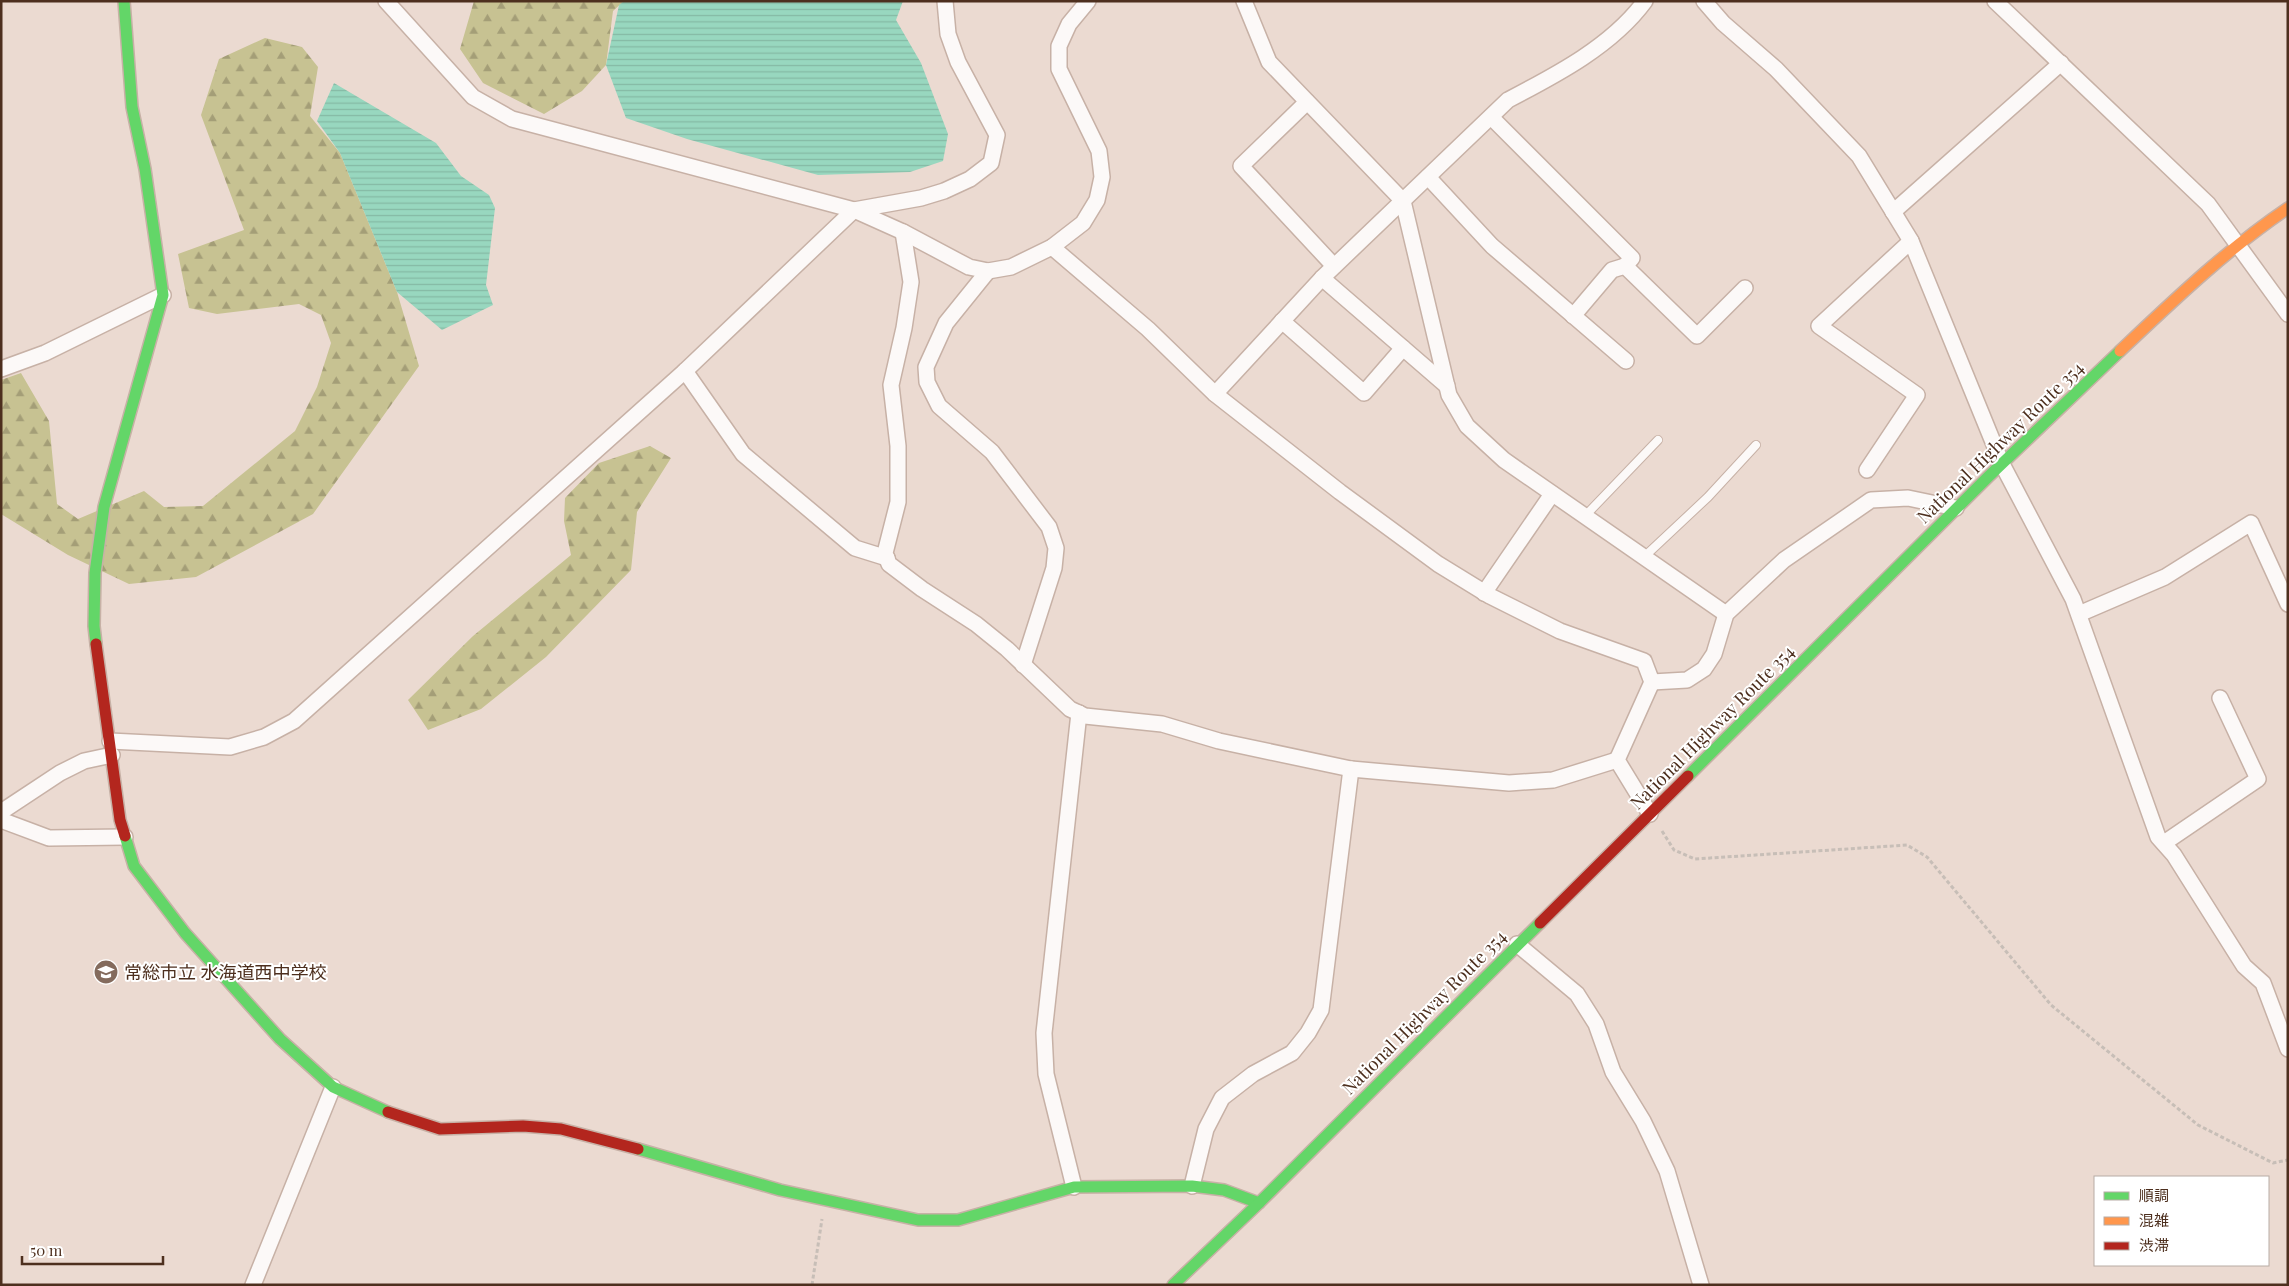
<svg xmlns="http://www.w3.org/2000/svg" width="2289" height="1286" font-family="'Playfair Display','Noto Sans JP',serif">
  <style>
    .forest { fill: url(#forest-firs) }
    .water { fill: url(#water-rules) }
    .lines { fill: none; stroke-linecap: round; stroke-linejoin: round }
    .lane-casing { stroke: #c7b1a6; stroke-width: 10 }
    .street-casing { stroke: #c7b1a6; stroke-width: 18 }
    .fast-casing { stroke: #c7b1a6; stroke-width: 14 }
    .slow-casing { stroke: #c7b1a6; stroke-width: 14 }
    .jam-casing { stroke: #c7b1a6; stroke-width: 14 }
    .path { stroke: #c7beb7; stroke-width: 3; stroke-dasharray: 4 2.5; stroke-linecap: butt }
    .lane { stroke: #fcf9f8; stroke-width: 8 }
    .street { stroke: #fcf9f8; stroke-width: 15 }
    .fast { stroke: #63d668; stroke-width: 11 }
    .slow { stroke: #ff974d; stroke-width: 11 }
    .jam { stroke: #b3261e; stroke-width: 11 }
    .labels { text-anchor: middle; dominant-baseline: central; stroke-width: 4; stroke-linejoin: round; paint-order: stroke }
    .street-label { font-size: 18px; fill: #4d2f1e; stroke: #fff }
    .poi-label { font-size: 18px; fill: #4d2f1e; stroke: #fff; text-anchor: start }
  </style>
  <defs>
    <pattern id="forest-firs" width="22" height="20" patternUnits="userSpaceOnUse" patternTransform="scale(1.25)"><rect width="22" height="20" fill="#c7c292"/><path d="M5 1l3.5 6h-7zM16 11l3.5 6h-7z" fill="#a49e77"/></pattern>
    <pattern id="water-rules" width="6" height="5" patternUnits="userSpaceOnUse" patternTransform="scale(1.25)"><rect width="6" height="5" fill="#98d7bf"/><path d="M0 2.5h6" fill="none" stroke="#85b9a4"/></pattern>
  </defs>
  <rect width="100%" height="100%" fill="#ebdad1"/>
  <g class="forest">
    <path d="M474,1h150l-11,10 -7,54 -24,26 -38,23 -61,-31 -23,-34z"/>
    <path d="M265,38l37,9 16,20 -8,49 30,37 57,139 22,74 -106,148 -117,63 -67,7 -61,-29 -67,-41v-134l20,-7 28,48 8,83 21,15 66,-28 20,16 39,-1 92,-75 22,-44 14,-44 -10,-28 -22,-11 -82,10 -28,-6 -11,-54 66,-24 -43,-115 18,-56z"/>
    <path d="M650,446l21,12 -34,54 -6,58 -85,87 -65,52 -53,21 -20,-30 65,-64 98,-81 -7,-34 1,-23 34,-35z"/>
  </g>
  <g class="water">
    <path d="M624,1h279l-7,19 25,43 27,71 -5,27 -33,11 -92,3 -131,-36 -61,-21 -20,-53 13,-60z"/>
    <path d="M334,83l102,60 25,33 28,19 6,13 -9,77 7,20 -51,25 -45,-38 -57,-139 -23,-32z"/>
  </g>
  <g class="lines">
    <defs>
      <g id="lane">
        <path d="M1585,516l73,-76"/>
        <path d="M1644,557l64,-60 48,-52"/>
      </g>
      <g id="street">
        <path d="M386,1l87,96 39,22 342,91 49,22 66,35 19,4 23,-4 41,-20 31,-24 14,-23 5,-23 -3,-26 -40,-82v-23l10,-22 19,-23"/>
        <path d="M1244,1l25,61 134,139 46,194 18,31 37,34 222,154"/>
        <path d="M1704,1l19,22 53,46 83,87 52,85 91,223 71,135 85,238 16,18 70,111 19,17 25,66"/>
        <path d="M1995,1l213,203 80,110"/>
        <path d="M1307,102l-66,64 93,100"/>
        <path d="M1491,117l141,141 -7,8"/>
        <path d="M1428,177l64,69 134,115"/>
        <path d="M1893,212l168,-149"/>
        <path d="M903,232l8,50 -7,46 -13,57 7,61v56l-13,51 4,11 33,25 54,35 31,25 63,60 15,7 77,8 57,17 132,28 158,14 44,-3 64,-20"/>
        <path d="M1052,247l96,82 67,65 125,98 98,72 52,32 70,35 84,30 8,21 -35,78 33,54"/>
        <path d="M988,271l-42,52 -20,44 1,15 12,24 53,46 57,75 7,21 -2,20 -31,97"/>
        <path d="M1322,278l125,108"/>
        <path d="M1573,316l39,-46 13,-4 72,70 48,-48"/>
        <path d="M1282,321l82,72 39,-45"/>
        <path d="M1,369l44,-16 118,-58"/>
        <path d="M685,371l58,83 112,94 32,10"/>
        <path d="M1215,394l107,-116 186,-178c48,-25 104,-54 137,-99"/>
        <path d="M1867,470l50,-75 -98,-69 92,-85"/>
        <path d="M1484,593l68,-99"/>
        <path d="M2079,614l86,-37 86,-54 37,81"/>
        <path d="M1652,682l35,-2 17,-11 10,-15 12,-40 58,-54 87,-60 37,-2 48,10"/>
        <path d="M110,741l120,6 34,-10 30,-16 391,-350 169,-161 67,-12 23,-7 26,-12 21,-16 6,-28 -39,-73 -10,-28 -3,-33"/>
        <path d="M1,812l59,-39 24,-12 28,-6"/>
        <path d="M1,820l48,18 76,-1"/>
        <path d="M2164,843l94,-64 -38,-81"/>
        <path d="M1517,944l60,50 19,30 17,48 30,49 24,50 34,114"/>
        <path d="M1192,1186l14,-57 16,-31 31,-24 39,-21 16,-20 13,-23 30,-241"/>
        <path d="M1074,1187l-28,-113 -2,-41 35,-320"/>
        <path d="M253,1285l80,-198"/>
      </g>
      <g id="fast">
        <path d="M96,644l-2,-18 1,-53 9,-66 59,-212 -18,-126 -13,-62 -8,-106"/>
        <path d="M1688,776l300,-299 132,-126"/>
        <path d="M125,836l9,30 51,67 95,106 53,48 55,25"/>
        <path d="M638,1149l142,41 138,30h40l116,-33 118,-1 32,4 35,13"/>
        <path d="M1173,1285l86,-82 281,-280"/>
      </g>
      <path id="slow" d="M2120,351c54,-51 106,-101 168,-143"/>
      <g id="jam">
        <path d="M96,644l24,176 5,16"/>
        <path d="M1540,923l148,-147"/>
        <path d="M388,1112l52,17 83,-3 38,3 77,20"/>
      </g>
    </defs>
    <use href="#lane" class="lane-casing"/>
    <use href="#street" class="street-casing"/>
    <use href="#fast" class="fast-casing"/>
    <use href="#slow" class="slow-casing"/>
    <use href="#jam" class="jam-casing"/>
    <g class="path">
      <path d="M1662,831l12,19 21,9 212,-14 20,12 124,148 147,120 75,38 15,-3"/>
      <path d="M812,1285l10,-66"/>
    </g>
    <use href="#lane" class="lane"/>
    <use href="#street" class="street"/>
    <use href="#fast" class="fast"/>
    <use href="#slow" class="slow"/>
    <use href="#jam" class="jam"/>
  </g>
  <defs>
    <symbol id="school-disc" viewBox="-11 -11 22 22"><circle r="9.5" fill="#846b5d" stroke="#fff"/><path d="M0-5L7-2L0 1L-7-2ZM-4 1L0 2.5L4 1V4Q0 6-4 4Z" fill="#fff"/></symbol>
  </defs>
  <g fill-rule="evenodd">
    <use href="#school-disc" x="92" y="958" width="28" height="28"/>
  </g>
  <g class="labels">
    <g class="street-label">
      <text transform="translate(2000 442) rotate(-44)">National Highway Route 354</text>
      <text transform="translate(1712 727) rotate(-45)">National Highway Route 354</text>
      <text transform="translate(1424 1012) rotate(-45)">National Highway Route 354</text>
    </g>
    <g class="poi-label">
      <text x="124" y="972">常総市立 水海道西中学校</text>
    </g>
  </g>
  <rect width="2289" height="1286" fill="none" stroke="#4d2f1e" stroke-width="5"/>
  <rect x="2094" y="1176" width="175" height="90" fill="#ffffff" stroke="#b8aca5"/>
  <rect x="2104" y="1192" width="25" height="8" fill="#63d668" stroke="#b8aca5"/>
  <text x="2139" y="1201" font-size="15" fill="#4d2f1e">順調</text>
  <rect x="2104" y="1217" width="25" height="8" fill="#ff974d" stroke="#b8aca5"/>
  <text x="2139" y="1226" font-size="15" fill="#4d2f1e">混雑</text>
  <rect x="2104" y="1242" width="25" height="8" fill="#b3261e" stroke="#b8aca5"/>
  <text x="2139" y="1251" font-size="15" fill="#4d2f1e">渋滞</text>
  <path d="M22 1256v8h141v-8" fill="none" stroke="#4d2f1e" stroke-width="2.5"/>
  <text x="30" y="1256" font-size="15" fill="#4d2f1e" stroke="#ffffff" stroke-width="4" paint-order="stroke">50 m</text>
</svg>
